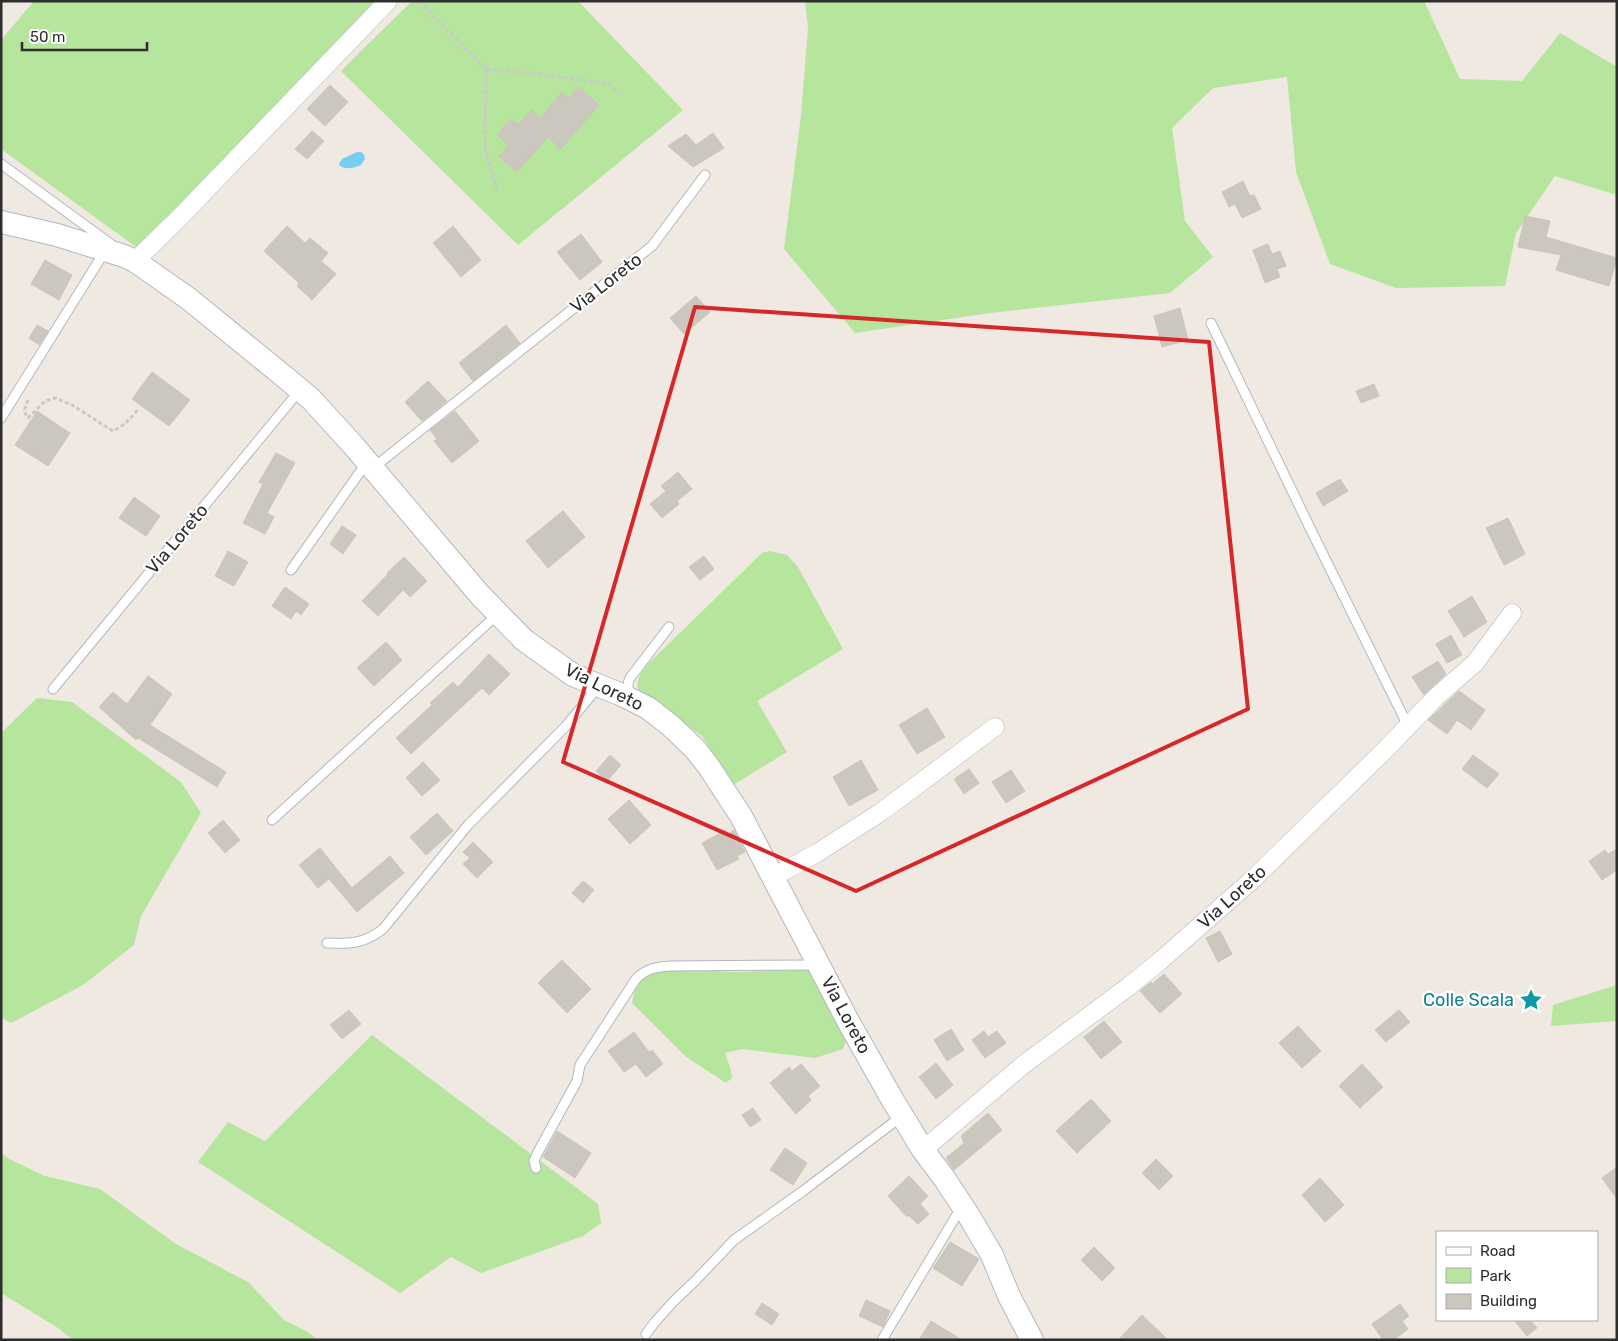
<svg xmlns="http://www.w3.org/2000/svg" width="1618" height="1341" font-family="Rubik,sans-serif">
  <style>
    .green { fill: #b6e59e }
    .water { fill: #75cff0 }
    .building { fill: #cbc7bf; stroke: #cbc5ba }
    .lines { fill: none; stroke-linecap: round; stroke-linejoin: round }
    .service-casing { stroke: #b4b7c1; stroke-width: 11 }
    .minor-casing { stroke: #b4b7c1; stroke-width: 19 }
    .tertiary-casing { stroke: #b4b7c1; stroke-width: 24 }
    .path { stroke: #c9c9c9; stroke-width: 3; stroke-dasharray: 4 2.5; stroke-linecap: butt }
    .service { stroke: #fff; stroke-width: 9 }
    .minor { stroke: #fff; stroke-width: 18 }
    .tertiary { stroke: #fff; stroke-width: 22 }
    .marked { fill: none; stroke: #d62828; stroke-width: 4; stroke-linejoin: round }
    .labels { text-anchor: middle; dominant-baseline: central; stroke-width: 4.5; stroke-linejoin: round; paint-order: stroke }
    .street-label { font-size: 18px; fill: #2e2e2e; stroke: #fff }
    .culture-label { font-size: 18px; fill: #0d838f; stroke: #fff; text-anchor: end }
  </style>
  <rect width="100%" height="100%" fill="#efe9e1"/>
  <g class="green">
    <path d="M34,1h346l-239,244 -5,2 -135,-98v-109z"/>
    <path d="M412,1h166l105,109 -165,135 -177,-174z"/>
    <path d="M805,1h619l36,78 62,2 38,-48 57,34v128l-62,-19 -39,57 -11,53 -109,2 -66,-24 -34,-92 -9,-95 -74,11 -41,40 13,93 28,36 -43,36 -180,20 -135,20 -71,-84 17,-133 7,-88z"/>
    <path d="M770,551l17,4 11,12 45,82 -86,52 30,51 -54,33 -31,-49 -23,-17 -39,-24c-7,-12 1,-23 9,-32l113,-110z"/>
    <path d="M37,698l35,4 109,80 20,31 -60,103 -7,29 -51,40 -72,38 -10,-5v-285z"/>
    <path d="M796,968l16,1 33,60 1,12 -3,8 -28,9 -73,-9 -17,4 6,17 1,8 -6,5 -41,-27 -53,-53c2,-10 5,-22 13,-28 19,-13 66,-3 89,-3 21,0 41,-2 62,-4z"/>
    <path d="M1617,985v36l-66,5 2,-21z"/>
    <path d="M372,1035l226,169 3,19 -18,13 -102,37 -30,-16 -51,36 -202,-131 30,-40 37,19z"/>
    <path d="M1,1153l8,6 36,17 55,13 76,55 72,38 36,38 22,11 13,9h-246l-15,-12 -57,-35z"/>
  </g>
  <path class="water" d="M357,152c5,-1 7,2 8,7l-4,6c-7,3 -14,5 -21,1l-1,-2 3,-5z"/>
  <g class="building">
    <path d="M330,85l18,17 -23,24 -18,-17z"/>
    <path d="M579,87l20,18 -39,45 -11,-14 -32,36 -18,-15 10,-12 -12,-10 14,-16 7,6 13,-15 9,8 22,-26 7,6z"/>
    <path d="M312,131l12,10 -17,18 -12,-10z"/>
    <path d="M713,133l11,15 -31,19 -25,-21 18,-12 10,11z"/>
    <path d="M1243,181l7,15 4,-1 7,14 -19,9 -7,-14 -6,3 -7,-15z"/>
    <path d="M1525,216l25,5 -4,16 71,21 -8,28 -53,-16 5,-15 -43,-8z"/>
    <path d="M287,226l18,17 5,-5 18,15 -7,8 15,13 -24,26 -15,-14 2,-3 -35,-32z"/>
    <path d="M453,226l28,34 -20,17 -28,-34z"/>
    <path d="M581,234l21,28 -22,18 -23,-28z"/>
    <path d="M1268,244l4,10 8,-3 6,15 -9,3 3,8 -15,6 -12,-33z"/>
    <path d="M45,260l27,15 -13,25 -28,-16z"/>
    <path d="M696,296l14,16 -26,22 -14,-16z"/>
    <path d="M1180,308l8,32 -26,7 -8,-31z"/>
    <path d="M37,325l11,6 -9,14 -10,-7z"/>
    <path d="M506,325l14,18 -47,38 -14,-18z"/>
    <path d="M152,372l38,28 -21,26 -37,-27z"/>
    <path d="M428,381l19,20 -25,20 -17,-19z"/>
    <path d="M1374,384l5,12 -18,7 -5,-12z"/>
    <path d="M37,411l33,22 -22,33 -33,-21z"/>
    <path d="M455,411l24,30 -27,22 -18,-22 3,-2 -7,-9z"/>
    <path d="M276,453l19,10 -28,50 7,4 -9,17 -22,-11 20,-39 -4,-2z"/>
    <path d="M678,472l14,17 -15,12 2,3 -17,14 -12,-14 16,-13 -5,-5z"/>
    <path d="M1340,479l8,12 -25,15 -7,-13z"/>
    <path d="M134,497l26,19 -14,20 -27,-18z"/>
    <path d="M563,511l22,26 -37,31 -22,-27z"/>
    <path d="M1508,518l17,36 -21,11 -18,-37z"/>
    <path d="M342,526l14,9 -13,19 -13,-10z"/>
    <path d="M228,551l20,11 -14,24 -19,-10z"/>
    <path d="M704,556l10,13 -14,11 -11,-13z"/>
    <path d="M404,557l23,24 -17,16 -7,-7 -25,26 -16,-15 26,-27 -1,-1z"/>
    <path d="M285,587l24,17 -8,11 -5,-4 -5,8 -19,-13z"/>
    <path d="M1472,596l15,26 -23,15 -16,-26z"/>
    <path d="M1451,635l11,20 -15,8 -11,-19z"/>
    <path d="M386,642l16,18 -28,26 -17,-18z"/>
    <path d="M489,654l21,20 -21,21 -7,-7 -71,66 -15,-16 36,-33 -2,-2 23,-21 5,5z"/>
    <path d="M1438,661l8,13 -22,21 -12,-18z"/>
    <path d="M148,676l24,18 -22,31 76,47 -9,15 -79,-49 -2,2 -37,-33 14,-15 14,12z"/>
    <path d="M1459,691l26,19 -14,20 -14,-10 -10,14 -19,-14z"/>
    <path d="M927,708l18,29 -28,17 -18,-29z"/>
    <path d="M610,755l11,10 -14,16 -11,-10z"/>
    <path d="M1473,755l26,19 -12,14 -25,-19z"/>
    <path d="M861,760l17,30 -29,16 -16,-29z"/>
    <path d="M423,762l17,18 -18,16 -16,-18z"/>
    <path d="M969,769l10,14 -15,11 -10,-15z"/>
    <path d="M1011,770l14,21 -19,12 -14,-21z"/>
    <path d="M629,800l22,25 -21,19 -22,-25z"/>
    <path d="M437,813l16,18 -27,24 -16,-18z"/>
    <path d="M223,820l17,20 -15,13 -17,-20z"/>
    <path d="M726,830l2,4 6,-4 11,22 -8,4 2,3 -22,11 -15,-27z"/>
    <path d="M473,842l20,20 -16,16 -14,-14 7,-6 -7,-6z"/>
    <path d="M320,848l32,40 38,-32 14,17 -47,39 -28,-33 -11,9 -19,-23z"/>
    <path d="M1617,849v21l-15,10 -13,-19 16,-11 3,4z"/>
    <path d="M583,881l11,9 -11,13 -11,-10z"/>
    <path d="M1220,931l12,23 -14,8 -12,-24z"/>
    <path d="M562,960l29,29 -24,24 -29,-30z"/>
    <path d="M1164,974l18,20 -22,19 -20,-22 11,-9 1,2z"/>
    <path d="M349,1010l12,14 -19,15 -12,-14z"/>
    <path d="M1399,1010l11,12 -24,20 -11,-12z"/>
    <path d="M1104,1021l18,21 -21,17 -17,-22z"/>
    <path d="M1298,1026l23,25 -19,17 -23,-25z"/>
    <path d="M951,1029l13,21 -17,11 -13,-21z"/>
    <path d="M984,1031l4,6 9,-6 9,12 -21,15 -13,-18z"/>
    <path d="M634,1032l15,20 3,-2 11,14 -17,13 -10,-13 -12,8 -16,-21z"/>
    <path d="M936,1063l17,22 -17,14 -17,-22z"/>
    <path d="M801,1064l19,22 -12,10 3,4 -15,14 -26,-31 19,-16 3,4z"/>
    <path d="M1362,1064l21,23 -23,21 -21,-22z"/>
    <path d="M1091,1099l20,22 -34,32 -21,-22z"/>
    <path d="M753,1108l8,12 -11,7 -8,-12z"/>
    <path d="M988,1113l14,17 -48,40 -8,-12 18,-15 -3,-7z"/>
    <path d="M557,1131l34,22 -16,25 -32,-21z"/>
    <path d="M785,1148l22,15 -14,22 -23,-15z"/>
    <path d="M1156,1159l17,17 -14,14 -17,-17z"/>
    <path d="M1617,1167v32l-15,-21z"/>
    <path d="M909,1176l19,20 -8,8 9,10 -11,10 -10,-9 -1,2 -19,-21z"/>
    <path d="M1320,1178l24,27 -19,17 -23,-27z"/>
    <path d="M950,1242l29,17 -17,27 -29,-18z"/>
    <path d="M1094,1247l21,21 -13,13 -21,-21z"/>
    <path d="M866,1300l24,11 -7,16 -24,-11z"/>
    <path d="M762,1303l17,11 -7,11 -17,-11z"/>
    <path d="M1400,1304l9,12 -7,5 6,8 -14,11h-11l-11,-16z"/>
    <path d="M1142,1315l26,25h-50z"/>
    <path d="M1514,1320h16l7,8 -10,8z"/>
    <path d="M931,1321l31,19h-43z"/>
  </g>
  <g class="lines">
    <defs>
      <g id="service">
        <path d="M1,164l111,81"/>
        <path d="M1211,323l99,205 98,198"/>
        <path d="M1,418l104,-167"/>
        <path d="M373,468l279,-222 53,-71"/>
        <path d="M291,570l76,-108"/>
        <path d="M53,689l247,-299"/>
        <path d="M631,695c-4,-7 -4,-11 -1,-17l39,-51"/>
        <path d="M272,820l226,-206"/>
        <path d="M327,943c23,1 37,1 56,-14l85,-104 98,-99 32,-39"/>
        <path d="M536,1168l-2,-7 4,-9 39,-71 3,-16 56,-86c10,-11 21,-12 35,-13l145,-1"/>
        <path d="M646,1334l9,-12 18,-20 23,-22 38,-40 69,-49 99,-75"/>
        <path d="M882,1340l80,-134"/>
      </g>
      <g id="minor">
        <path d="M135,261l46,-45 207,-215"/>
        <path d="M773,877l44,-24 64,-41 114,-85"/>
        <path d="M923,1150l100,-85 105,-78 32,-26 92,-81 132,-129 52,-54 39,-34 37,-50"/>
      </g>
      <path id="tertiary" d="M1,222l56,13 67,21 11,5 54,38 97,79 25,21 42,46 127,150 44,45 49,35 49,20 26,13 23,18 24,23 14,18 32,49 107,205 44,78 31,51 21,28 25,38 23,39 17,41 23,44"/>
    </defs>
    <use href="#service" class="service-casing"/>
    <use href="#minor" class="minor-casing"/>
    <use href="#tertiary" class="tertiary-casing"/>
    <g class="path">
      <path d="M419,1l67,68 -1,80 12,42"/>
      <path d="M486,69l68,7 55,8 11,10"/>
      <path d="M28,400l-4,11 4,7 17,-17 10,-3 17,7 41,26c10,-5 18,-12 25,-22"/>
    </g>
    <use href="#service" class="service"/>
    <use href="#minor" class="minor"/>
    <use href="#tertiary" class="tertiary"/>
  </g>
  <path class="marked" d="M695,307l514,35 39,367 -392,182 -293,-129z"/>
  <defs>
    <symbol id="sight-bare" viewBox="-9 -9 18 18"><path d="M0-6L1.8-2.2L6-1.7L2.9 1.2L3.7 5.4L0 3.3L-3.7 5.4L-2.9 1.2L-6-1.7L-1.8-2.2Z" fill="#0f9aa8" stroke="#fff" stroke-width="2.5" paint-order="stroke"/></symbol>
  </defs>
  <g fill-rule="evenodd">
    <use href="#sight-bare" x="1515" y="984" width="32" height="32"/>
  </g>
  <g class="labels">
    <g class="street-label">
      <text transform="translate(606 283) rotate(-38)">Via Loreto</text>
      <text transform="translate(177 539) rotate(-50)">Via Loreto</text>
      <text transform="translate(604 687) rotate(26)">Via Loreto</text>
      <text transform="translate(1232 897) rotate(-42)">Via Loreto</text>
      <text transform="translate(846 1015) rotate(62)">Via Loreto</text>
    </g>
    <g class="culture-label">
      <text x="1514" y="1000">Colle Scala</text>
    </g>
  </g>
  <rect width="1618" height="1341" fill="none" stroke="#2e2e2e" stroke-width="5"/>
  <rect x="1436" y="1231" width="162" height="90" fill="#ffffff" stroke="#ababab"/>
  <rect x="1446" y="1247" width="25" height="8" fill="#ffffff" stroke="#ababab"/>
  <text x="1480" y="1256" font-size="15" fill="#2e2e2e">Road</text>
  <rect x="1446" y="1268" width="25" height="15" fill="#b6e59e" stroke="#ababab"/>
  <text x="1480" y="1281" font-size="15" fill="#2e2e2e">Park</text>
  <rect x="1446" y="1294" width="25" height="15" fill="#cbc7bf" stroke="#ababab"/>
  <text x="1480" y="1306" font-size="15" fill="#2e2e2e">Building</text>
  <path d="M22 42v8h125v-8" fill="none" stroke="#2e2e2e" stroke-width="2.5"/>
  <text x="30" y="42" font-size="15" fill="#2e2e2e" stroke="#ffffff" stroke-width="4" paint-order="stroke">50 m</text>
</svg>
